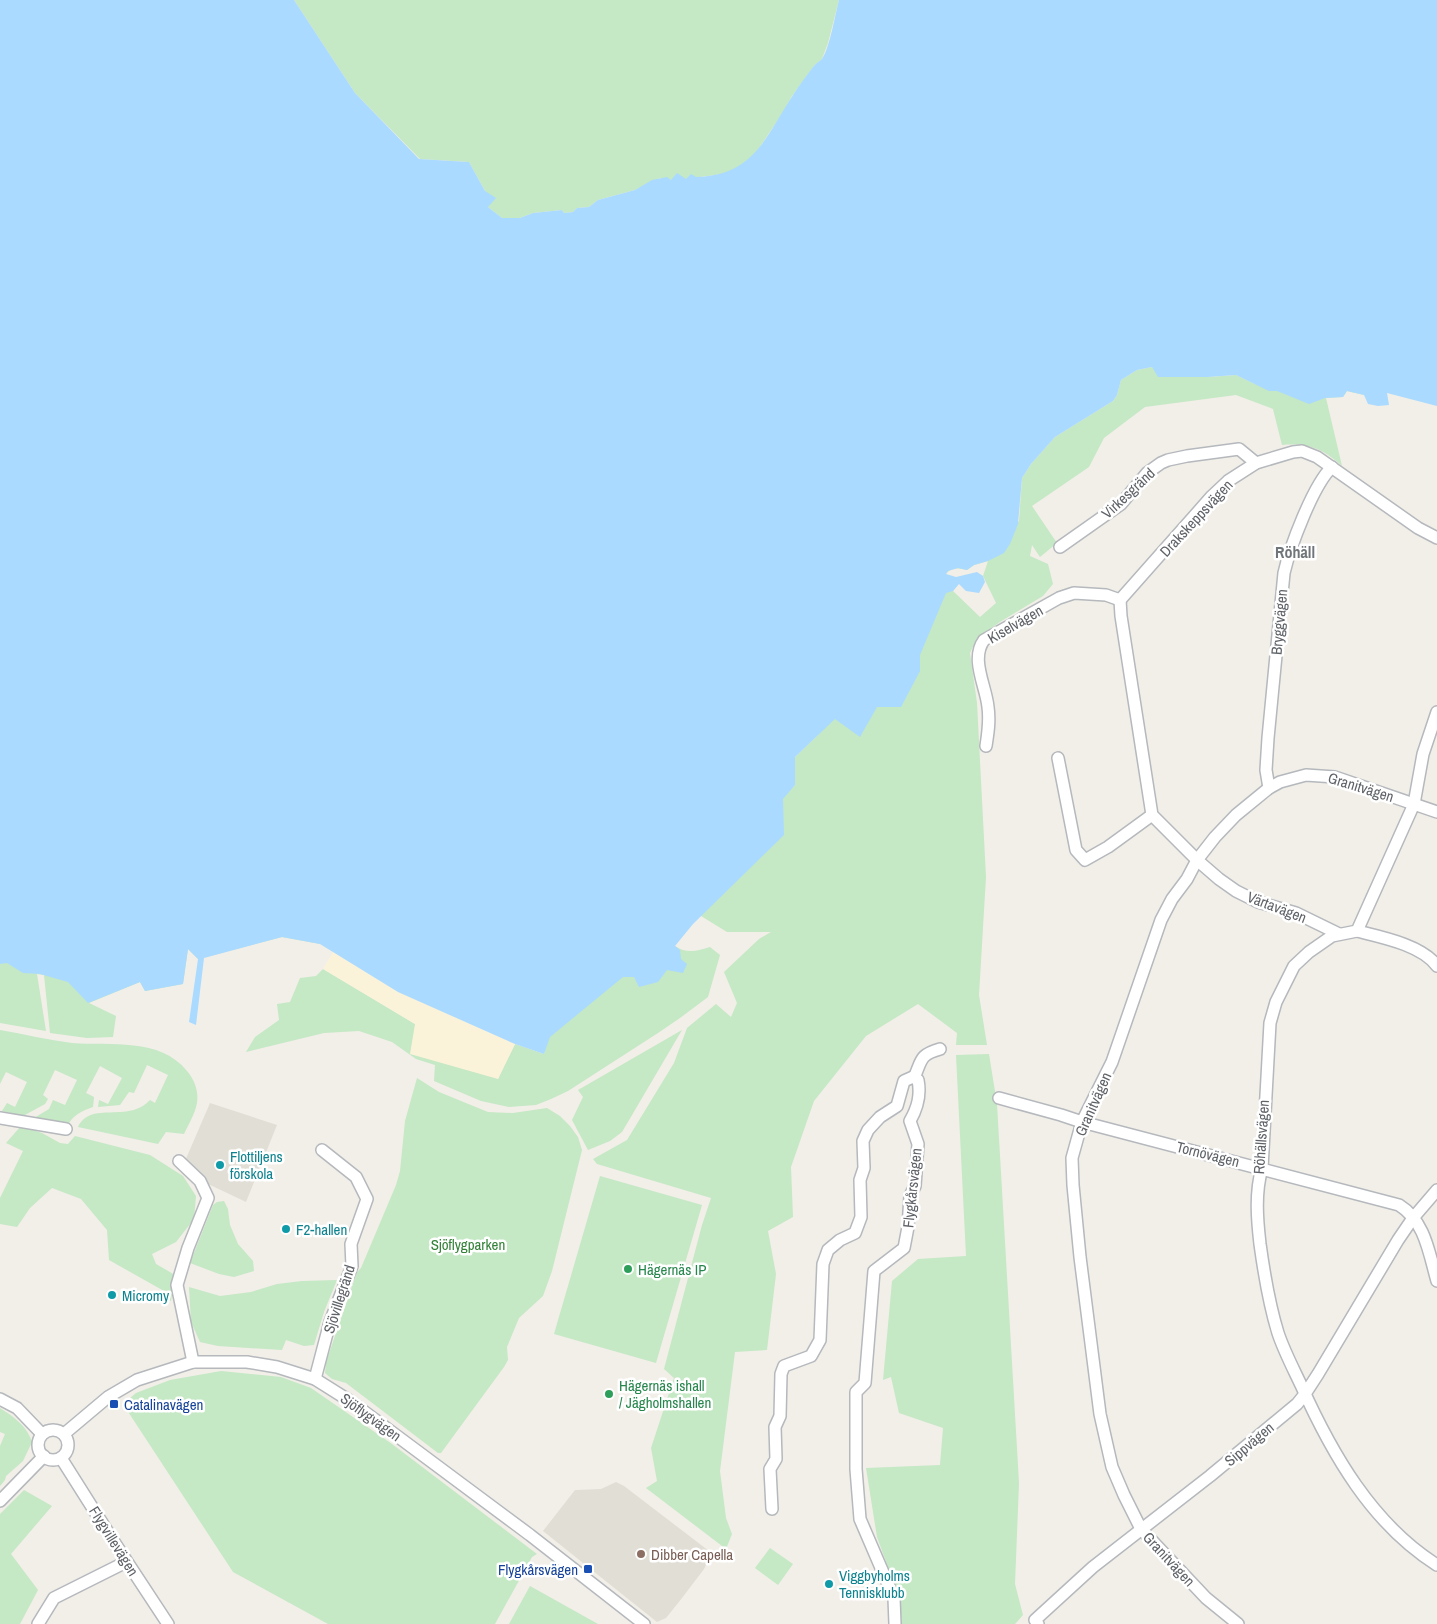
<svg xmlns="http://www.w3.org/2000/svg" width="1437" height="1624" font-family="'Archivo Narrow',sans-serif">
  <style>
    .education { fill: #e1ded6 }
    .green { fill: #c5e8c5 }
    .sand { fill: #fbf3d9 }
    .water { fill: #aadaff }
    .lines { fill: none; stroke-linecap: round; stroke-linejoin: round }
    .minor-casing { stroke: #b5b8bc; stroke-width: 14 }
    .minor { stroke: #fff; stroke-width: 11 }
    .culture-dot { fill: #0f9aa8; stroke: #fff; stroke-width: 2 }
    .leisure-dot { fill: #2e9e5b; stroke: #fff; stroke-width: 2 }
    .transit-dot { fill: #1a4fb4; stroke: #fff; stroke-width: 2 }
    .education-dot { fill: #8d6e63; stroke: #fff; stroke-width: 2 }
    .labels { text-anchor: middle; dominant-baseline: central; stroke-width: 5; stroke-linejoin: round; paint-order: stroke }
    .street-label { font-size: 15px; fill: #5f6368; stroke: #fff }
    .culture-label { font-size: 15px; fill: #0d838f; stroke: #fff; text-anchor: start }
    .park-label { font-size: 15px; fill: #348238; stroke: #fff }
    .leisure-label { font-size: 15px; fill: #27864d; stroke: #fff; text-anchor: start }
    .transit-label { font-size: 15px; fill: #164399; stroke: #fff; text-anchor: start }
    .education-label { font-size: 15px; fill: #785e54; stroke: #fff; text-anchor: start }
    .neighbourhood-label { font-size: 16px; font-weight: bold; fill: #70757a; stroke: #fff }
  </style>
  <rect width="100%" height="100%" fill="#f1efe8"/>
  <g class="education">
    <path d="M210,1103l67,22 -31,77 -40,-19 -21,-22z"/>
    <path d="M616,1482l8,4 85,65 1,6 -6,12 -22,29 -16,20 -9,4 -114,-91 32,-41 26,-1z"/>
  </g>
  <g class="green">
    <path d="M294,0h545l-11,43 -6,16 -8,7 -22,30 -10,18 -27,40 -19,15 -14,5 -36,5 -15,1 -11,-2 -25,12 -37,10 -9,7 -12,1 -4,4 -9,1 -2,-3 -29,3 -13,5h-18l-14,-11 -3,-16 -16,-29 -49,-3 -65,-66z"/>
    <path d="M1152,367l56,10 28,-2 19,9 67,-6 42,17 -17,-4 -4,6 -17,1 16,68c-20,-18 -34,-23 -60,-21l-9,-36 -37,-14 -91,12 -41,31 -15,29 -57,39 25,37 -17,14 -8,-12 -2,11 18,8 5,20 -10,12 -43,26 -23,16 -7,15 7,50 9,174 -7,118 8,50h-31l1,-12 -39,-29 -52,32 -52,65 -23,66 2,50 -25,14 8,43 -9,76 -32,2 -15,119 6,47 6,16 -6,15 -80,-61 11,-7 -6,-33 23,-70 -10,-9 38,-144 9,-27 -114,-34 -4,-5 34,-19 47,-77 13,-35 29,-24 15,13 6,-14 -13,-31 35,-33 12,-7h-44l-26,-16 -16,-25 110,-106v-28l24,-23 47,-88 93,-63 -6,8 27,26 16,-14 -13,-27 5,-15 -14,4 -7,5c-8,-2 -16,-3 -21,4l-6,2 79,-55 3,-43 9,-14 24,-27 58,-36 4,-6 4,-15 16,-10z"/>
    <path d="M216,879l117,73 -13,-8 -38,-7 -84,22 -10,-10 -5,35 -38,7 -5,-9 -51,21 27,13 -3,21 -26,1 -37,-5 -6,-58 -7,-1 9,57 -46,-8v-118z"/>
    <path d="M675,946c11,8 23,5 35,1l10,8 -12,42 -28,21 -22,15 -90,58 -17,8 -15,6 -27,2 -28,-6 -47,-20 1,-16 -19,-6 -24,-17 -33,-11 -35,2 -78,19 9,-15 24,-17 -2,-16 13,-2 10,-24 16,-2 7,-7 92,55 83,55 17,-35 29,10 9,-43z"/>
    <path d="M0,1030c24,4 48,10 72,13 38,3 88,-6 115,28 7,8 12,20 10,32 -2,11 -9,22 -13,31l-18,-2 -8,12 -80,-17c13,-27 50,-3 72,-27l5,3 13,-28 -21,-10 -13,28 -5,-1 -9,13 -22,2 1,-7 9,4 14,-26 -22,-12 -14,27 8,4 -1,10c-11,4 -20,8 -25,18l-34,-7 15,-9 4,-9 12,5 12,-25 -22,-10 -12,25 5,4 -3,5 -22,12 -21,-5 5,-8 8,4 12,-25 -21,-10 -6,12z"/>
    <path d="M682,1030l-60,102 -12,9 -22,9 -16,-30 11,-23 -5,-7z"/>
    <path d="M989,1054l8,50 22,379 -4,101 8,31 -8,9h-113l-2,-24 -23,-63 -11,-69 74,-3 3,-37 -44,-15 -8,-36 -8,3 9,-99 26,-22 48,-3 -10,-201z"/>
    <path d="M417,1078l22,14 49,20 25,1 34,-5 13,8 10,10 8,11 4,13 -30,121 -9,25 -24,22 -12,29 1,13 -4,7 -63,86h-3l-92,-70 -14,-4 -7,-6 1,-11 31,-90 4,-4 35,-83 4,-14 5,-50z"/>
    <path d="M21,1126l21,7 18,10 8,1 7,-8 75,19 33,21 13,20 -2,23 -18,23 -24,12 4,10 19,11 -4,26 -10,-2 3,-8 -55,-31 -2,-30 -26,-31 -29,-11 -22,20 -13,19 -17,-3v-26l23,-47 -17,-8z"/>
    <path d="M600,1176l102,29 -46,158 -102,-29z"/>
    <path d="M217,1202l7,-1 4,8 2,16 8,19 15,17 1,10 -20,6 -15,-3 -29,-11 23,-58z"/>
    <path d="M337,1280l-13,32 -10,33 -10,1 -18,-6 -4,10 -64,-4 -18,-4 -9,-20 -2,-35 31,9 31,-4 26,-8 25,-3z"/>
    <path d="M221,1371l60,6 30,11 81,56 145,110 -5,3 -37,67h-167l-95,-52 -110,-168 13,-11 34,-13z"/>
    <path d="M0,1408c14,9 27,18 32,34l-9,19 -17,15 -1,4 -5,6v-40l5,-12 -5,-2z"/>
    <path d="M24,1490l28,16 -41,48 27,36 -18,34h-20v-110z"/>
    <path d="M770,1548l23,16 -15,21 -23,-17z"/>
    <path d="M530,1586l68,38h-89z"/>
  </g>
  <path class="sand" d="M333,952l65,40 117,52 -17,35 -88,-25 5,-30 -92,-55z"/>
  <path class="water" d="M0,0h294l61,93 64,66 50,3 16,29 11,7 -8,9 14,11h18l13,-5 29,-3 2,3 9,-1 4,-4 12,-1 9,-7 37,-10 17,-10 15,-3 4,3 6,-7 9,6 5,-5 5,3c58,-2 69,-39 97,-82 6,-9 13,-19 20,-28 2,-3 6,-5 9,-8 8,-12 13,-44 17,-59h598v406l-50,-13 2,12 -11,1 -10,-2 -4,-9 -17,-4 -4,6 -18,1 -16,6 -32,-13h-8l-33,-16 -28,2h-50l-6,-10 -15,3 -16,10 -4,15 -4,6 -58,36 -24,27 -9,14 -4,46 -8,20 -6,9 -16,8 -14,4 -7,5 -9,-2 -10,3 -2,3 10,3 21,-5 6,4 2,6 -6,11 -13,-2 -7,-7 -6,7 -7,2 -26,62v16l-19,36h-24l-17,30 -25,-18 -40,38v28l-12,14 1,36 -91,89 -18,22 5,4 1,9 6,5 -4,9 -16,-3 -9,12 -19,5 -5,-10h-11l-73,60 -6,17 -29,-10 -117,-52 -78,-48 -38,-7 -78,21 -8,67 -7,-3 9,-63 -10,-10 -5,35 -38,7 -5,-9 -52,21 -20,-21 -28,-8 -17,-1 -16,-10 -7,1z"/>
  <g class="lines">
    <defs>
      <g id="minor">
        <path d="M1060,547l61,-43 26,-31 14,-10 7,-3 19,-4 52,-7 17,14"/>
        <path d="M1120,600l1,16 31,199 45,45 22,19 17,12 22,11 38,11 43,21"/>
        <path d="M1120,600l92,-104 16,-15 28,-18 37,-11 9,-1 15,6 101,71 19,10"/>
        <path d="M1437,712l-14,42 -9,50 -57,127 -25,5 -23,16 -15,14 -18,36 -6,21 -8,145c-7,25 -5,50 -2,76 4,29 9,60 18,89 6,18 15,35 23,52 31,69 71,139 136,180"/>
        <path d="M986,746c2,-13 4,-25 2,-39 -2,-21 -18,-48 -4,-67l75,-42 15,-5 32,2 14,5"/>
        <path d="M1058,758l18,92 9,10 23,-13 44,-32"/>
        <path d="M1269,788l-3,-18 2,-32 16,-165c6,-26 29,-88 48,-106"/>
        <path d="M1357,931c24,6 65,14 80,35"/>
        <path d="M914,1078c8,-18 5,-23 26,-29"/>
        <path d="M999,1098l62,17 21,7 317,83c26,16 30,48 38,76"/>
        <path d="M0,1118l66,11"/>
        <path d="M179,1161l21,20 8,17 -20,50 -11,37 16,77"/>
        <path d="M315,1379l15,-57 22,-56 -1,-22 16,-45 -11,-22 -34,-27"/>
        <path d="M0,1399l17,9 25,26"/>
        <circle cx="53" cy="1445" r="15"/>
        <path d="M64,1434l44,-37 29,-17 56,-18h54l30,5 38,12 35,22 180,134 114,89"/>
        <path d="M61,1458l55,87 52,79"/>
        <path d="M0,1501l44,-45"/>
        <path d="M772,1509l-2,-40 6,-10 -1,-32 5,-11 1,-42 3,-8 27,-10 9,-16 3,-76 5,-14 12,-10 15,-7 6,-16 -1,-37 4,-12 -1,-27 5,-11 12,-13 17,-11 7,-25 9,-4 5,3c3,15 0,27 -8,41l8,23 -3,42 -5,10 -2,31 -4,21 -30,23 -9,112 -9,9v77l4,50 34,79 1,26"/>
        <path d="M38,1624l16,-26 72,-36"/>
        <path d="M1038,1624l-3,-4 58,-53 117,-91 87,-72 8,-10 13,-20 80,-134 15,-22 24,-28"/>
        <path d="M1238,1624l-32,-26 -65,-69 -17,-34 -12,-28 -12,-53 -20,-157 -7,-72 -1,-27 10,-36 30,-60 49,-142 11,-21 15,-20 10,-19 18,-23 21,-22 33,-27 11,-6 26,-7 29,2 102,35"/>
      </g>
    </defs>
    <use href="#minor" class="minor-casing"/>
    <use href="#minor" class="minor"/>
  </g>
  <g class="culture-dot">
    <circle cx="220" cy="1165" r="5"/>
    <circle cx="286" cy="1229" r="5"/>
    <circle cx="112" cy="1295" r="5"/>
    <circle cx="829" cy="1584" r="5"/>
  </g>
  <g class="leisure-dot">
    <circle cx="628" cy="1269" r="5"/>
    <circle cx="609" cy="1394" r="5"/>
  </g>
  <g class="transit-dot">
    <rect x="109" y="1399" width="10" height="10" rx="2.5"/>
    <rect x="583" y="1564" width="10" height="10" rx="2.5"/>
  </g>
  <circle class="education-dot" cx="641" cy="1554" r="5"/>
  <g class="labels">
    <g class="street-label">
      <text transform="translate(1128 493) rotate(-43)">Virkesgränd</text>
      <text transform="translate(1196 518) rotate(-47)">Drakskeppsvägen</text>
      <text transform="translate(1279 622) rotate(-85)">Bryggvägen</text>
      <text transform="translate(1015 624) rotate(-30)">Kiselvägen</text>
      <text transform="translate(1361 787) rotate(17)">Granitvägen</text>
      <text transform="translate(1277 907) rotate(21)">Värtavägen</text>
      <text transform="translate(1093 1104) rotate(-66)">Granitvägen</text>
      <text transform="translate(1261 1137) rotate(-86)">Röhällsvägen</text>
      <text transform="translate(1208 1154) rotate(14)">Tornövägen</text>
      <text transform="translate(912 1188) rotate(-84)">Flygkårsvägen</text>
      <text transform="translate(339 1299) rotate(-72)">Sjövillegränd</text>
      <text transform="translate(371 1417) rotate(36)">Sjöflygvägen</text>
      <text transform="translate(1249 1444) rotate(-40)">Sippvägen</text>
      <text transform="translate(114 1541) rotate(58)">Flygvillevägen</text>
      <text transform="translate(1169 1559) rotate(47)">Granitvägen</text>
    </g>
    <g class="culture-label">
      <text x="230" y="1156">Flottiljens<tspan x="230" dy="17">förskola</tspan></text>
      <text x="296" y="1229">F2-hallen</text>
      <text x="122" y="1295">Micromy</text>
      <text x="839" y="1575">Viggbyholms<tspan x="839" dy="17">Tennisklubb</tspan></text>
    </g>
    <g class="park-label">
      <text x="468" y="1244">Sjöflygparken</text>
    </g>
    <g class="leisure-label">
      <text x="638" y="1269">Hägernäs IP</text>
      <text x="619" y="1385">Hägernäs ishall<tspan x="619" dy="17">/ Jägholmshallen</tspan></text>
    </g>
    <g class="transit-label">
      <text x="124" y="1404">Catalinavägen</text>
      <text x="578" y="1569" text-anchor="end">Flygkårsvägen</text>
    </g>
    <g class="education-label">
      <text x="651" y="1554">Dibber Capella</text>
    </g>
    <g class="neighbourhood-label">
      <text x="1295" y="552">Röhäll</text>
    </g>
  </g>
</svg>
